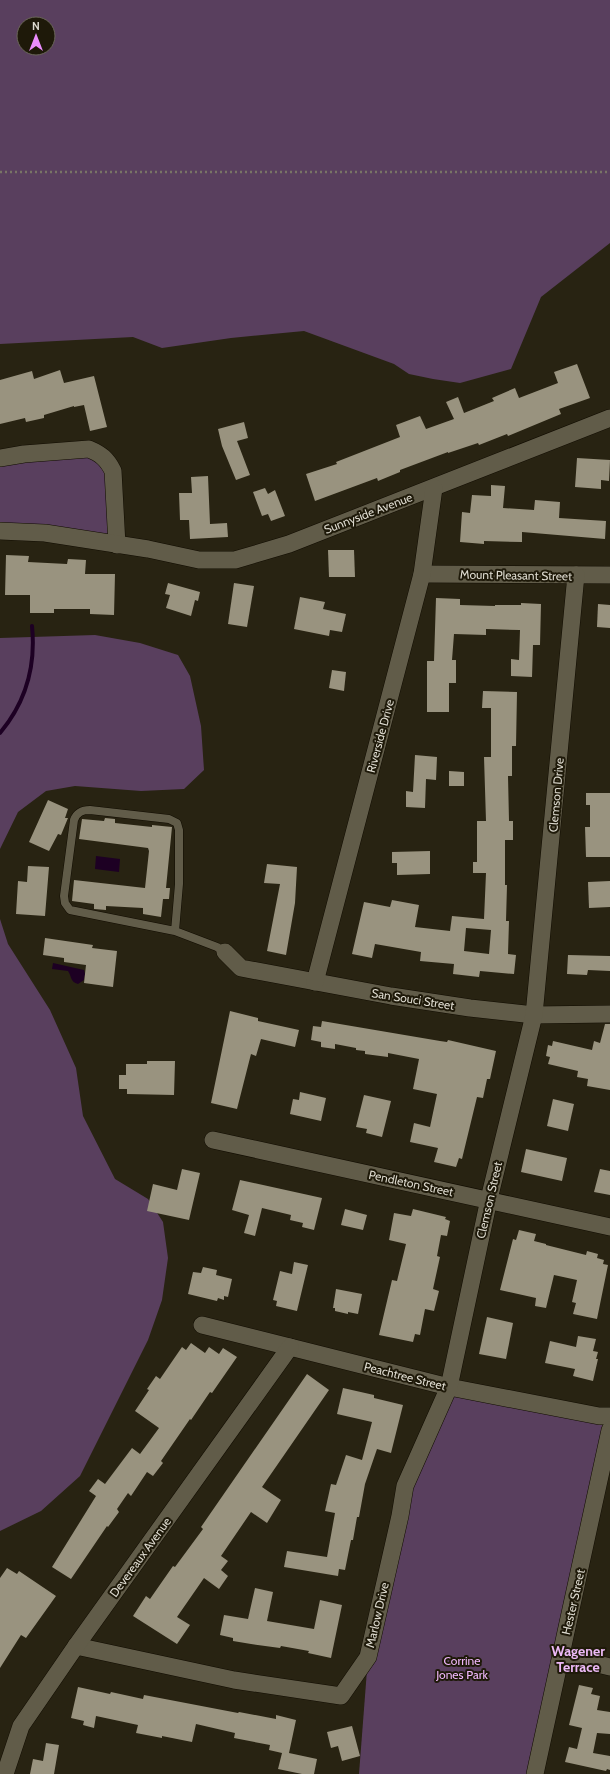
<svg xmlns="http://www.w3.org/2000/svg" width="610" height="1774" font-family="Cabin,sans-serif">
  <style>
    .green { fill: #593f5e; fill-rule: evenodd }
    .water { fill: #1d0023 }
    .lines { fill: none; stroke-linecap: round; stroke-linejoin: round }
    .stream { stroke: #1d0023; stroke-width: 4 }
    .building { fill: #99937f; fill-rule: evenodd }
    .lane-casing { stroke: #110c01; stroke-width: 9 }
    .street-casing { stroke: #110c01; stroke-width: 18 }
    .path { stroke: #797466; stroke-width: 2.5; stroke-dasharray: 2 3; stroke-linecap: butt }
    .lane { stroke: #615c49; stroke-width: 8 }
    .street { stroke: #615c49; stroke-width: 17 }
    .labels { text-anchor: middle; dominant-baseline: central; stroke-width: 4; stroke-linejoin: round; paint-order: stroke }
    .street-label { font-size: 12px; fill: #dddacf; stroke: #1e1909 }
    .park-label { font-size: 12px; fill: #f1b8fd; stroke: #1e1909 }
    .quarter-label { font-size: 14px; font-weight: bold; fill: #ecb9f6; stroke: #1e1909 }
  </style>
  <rect width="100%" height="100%" fill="#282312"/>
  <g class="green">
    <path d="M0,0h610v243l-69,54 -30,72 -51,14 -27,-4 -24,-5 -15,-10 -90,-33 -73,7 -69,10 -29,-11 -133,7zM24,24h24v24h-24z"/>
    <path d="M89,449l19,12 9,84 -117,-14v-73z"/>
    <path d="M95,635l45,8 38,12 12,21 11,50 3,44 -20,19 -43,2 -66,-5 -29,5 -28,21 -18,37v-211z"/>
    <path d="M0,919l8,25 42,66 26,58 7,48 32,63 33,20 15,23 5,36 -6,42 -14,40 -68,136 -39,35 -41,20z"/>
    <path d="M449,1387l161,29 -75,358h-176l9,-117 32,-141z"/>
  </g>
  <g class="water">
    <path d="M96,856l24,3 -1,13 -24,-3z"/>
    <path d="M53,963l31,7 1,4 -1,6 -6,4c-8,-2 -6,-7 -10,-13l-16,-2z"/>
  </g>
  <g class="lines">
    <path class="stream" d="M0,733c26,-31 36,-67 32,-107"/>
  </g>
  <g class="building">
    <path d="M577,364l13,34 -31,11 2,5 -53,22 -1,-2 -28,11 -1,-2 -30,10v-1l-48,18v2l-22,9 -1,-3 -62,23 -9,-27 31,-10 -1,-2 64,-25 -4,-12 24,-9 6,13 28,-10 -8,-17 12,-5 6,16 30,-12 -2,-3 23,-10 4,10 39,-15 -4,-11z"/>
    <path d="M60,370l4,13 30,-7 13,51 -17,4 -6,-26 -10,2v-1l-30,9v3l-18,4 -1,-4 -25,6v-44l32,-9 2,8z"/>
    <path d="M244,422l4,16 -11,3 13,34 -14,5 -14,-34 -4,-17z"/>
    <path d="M577,458l33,2 -1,21 -8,-1v9l-26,-2z"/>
    <path d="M208,476l2,48 17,-1 1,14 -38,2 -1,-19h-9l-1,-27h13l-1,-16z"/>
    <path d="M491,485l14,1 -2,22 31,2 1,-10 25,2 -1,16 47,3 -1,18 -83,-7v10l-38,-1v3l-24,-2 2,-30 8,1 2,-18 19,1z"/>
    <path d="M265,488l3,6 7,-4 10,26 -14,5 -3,-7 -6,2 -9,-24z"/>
    <path d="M328,550h26l1,27h-26z"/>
    <path d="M6,555l23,1 -1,6 39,2 1,-5 18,1 -1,14h30l-1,41 -24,-1v-5h-36v4h-24v-18h-25z"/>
    <path d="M168,583l32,9 -2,9 -3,-1 -4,16 -25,-8 4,-13 -5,-1z"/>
    <path d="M234,583l20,3 -7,41 -19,-3z"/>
    <path d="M300,597l25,5 -2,7 23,5 -4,18 -12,-2 -1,6 -35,-7z"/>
    <path d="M436,598l24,1v6l35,1v-1h26v-2l20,1 -1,41h-7l-1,32 -21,-1v-17l8,1 1,-30 -34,-1v6l-32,-1 -2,26h4v23h-7v29h-22v-51h7z"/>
    <path d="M598,604l12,1v23l-13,-1z"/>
    <path d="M332,670l14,2 -2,19 -15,-3z"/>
    <path d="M483,691l34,1 -1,54h-4v30h-4l1,45h4v19h-8v45h2l-1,36h3l-1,33 8,1 -2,19 -34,-3 -1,6 -26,-3 1,-10 -34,-3 1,-9 -46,-8 -3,14 -20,-4 12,-52 26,5 2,-7 27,5 -4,22 35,4 2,-15 32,3 2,-46h-13v-11h4v-41h9l-2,-64h7v-49h-9zM466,928l25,2 -2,24 -25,-3z"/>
    <path d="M415,755l22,2 -1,23 -10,-1 -1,29 -19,-1v-16l7,1z"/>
    <path d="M449,771l15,1v14h-15z"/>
    <path d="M586,793h24v64h-24l-1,-30h5v-22h-4z"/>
    <path d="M48,800l20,9 -3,9h3l-7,17 -3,-1 -9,17 -20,-9z"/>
    <path d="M105,818l10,1v4l37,4v-2l20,2 -6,61h4l-1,11h-6l-2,18 -18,-3v-6l-37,-2v4l-12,-1v-5l-22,-3 2,-21 71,8 4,-37 -1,-3 -69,-9 3,-20 22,2z"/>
    <path d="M430,851v23l-33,1v-12h-5v-11z"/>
    <path d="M267,864l30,3 -2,36 -9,52 -19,-4 13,-67 -16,-1z"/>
    <path d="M28,866l21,1 -4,49 -29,-2 2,-33 9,1z"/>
    <path d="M610,881v26l-21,1 -1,-26z"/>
    <path d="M45,938l48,7 -1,3 25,3 -4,36 -29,-4 2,-18 -22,-3v-4l-21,-3z"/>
    <path d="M568,955l42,1v15l-22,-1 -1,5 -20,-1z"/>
    <path d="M230,1011l28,7v3l41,9 -4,17 -34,-8 -5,17 -5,-2 -14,55 -26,-6z"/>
    <path d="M322,1021l118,20 7,1 1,-2 48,11 -6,28h-3l-4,19 -6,-1 -15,62 -3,-1 -3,9 -22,-5 4,-14 -28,-6 4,-19 16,4 7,-33 -24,-5 6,-30 -31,-6v4l-23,-3v-3l-9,-1v-2l-21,-4v5l-14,-2v-5l-10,-2 2,-14 8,1z"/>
    <path d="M605,1024h5v66l-23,-4 1,-7 -11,-2 1,-6 -30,-7 2,-7 -4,-1 2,-11 4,1 1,-5 39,9 2,-9 6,2z"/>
    <path d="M147,1061h28l-1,34 -47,-1v-5h-8v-14h7v-11h21z"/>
    <path d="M300,1092l26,6 -5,23 -31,-7 3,-15 6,1z"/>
    <path d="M364,1095l27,6 -9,36 -16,-4 1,-4 -11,-2z"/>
    <path d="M553,1099l21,5 -6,27 -21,-5z"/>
    <path d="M526,1149l41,9 -5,23 -41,-9z"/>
    <path d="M182,1169l18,4 -11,47 -42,-9 6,-27 24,6z"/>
    <path d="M600,1169l10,2v24l-16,-3z"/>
    <path d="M240,1180l82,18 -8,32 -12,-3 1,-4 -13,-3 1,-5 -29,-7 -7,28 -11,-3 5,-18 -17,-5z"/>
    <path d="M345,1209l22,6 -4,15 -22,-5z"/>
    <path d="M413,1209l33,8 -1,2 5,2 -3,15 -6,-1 -4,21 3,1 -7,32 6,2 -5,20 -9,-2 -5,26 -5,-1 -2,8 -34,-7 13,-55 5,1 9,-37 -17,-4 5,-27 17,3z"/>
    <path d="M519,1230l17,4 -2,7 12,3v1l40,10 1,-4 11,3 -1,4 7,2 -1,4 5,1 -11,54 -24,-5 3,-11 -4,-1 5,-22 -23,-5 -8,33 -11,-2 1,-8 -36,-8 13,-51 3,1z"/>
    <path d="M294,1262l14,3 -11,46 -21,-5 1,-5 -4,-1 7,-29 12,3z"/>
    <path d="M203,1267l14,3 -1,5 16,4 -4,18 -4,-1v4l-6,-2 -1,3 -29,-7 5,-22 8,1z"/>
    <path d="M336,1289l26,5 -4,20 -10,-2v2l-13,-3v-3h-2z"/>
    <path d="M487,1317l26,6 -7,36 -27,-5z"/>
    <path d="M578,1336l18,3 -3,12 5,1 -2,7h2l-5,22 -20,-5 2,-7 -30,-6 5,-22 26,6z"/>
    <path d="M191,1343l14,10 4,-6 10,7 4,-6 14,9 -25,36 -2,-1 -19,28 -1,-1 -29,42 2,2 -10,13 -6,-4 -16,24 -3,-3 -11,16 2,3 -11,15 -1,-1 -36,53 -19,-12 44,-71 -7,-5 9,-12 7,5 27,-36 8,6 19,-26 -24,-17 14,-21 -2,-1 9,-13 4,3 22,-32 4,3z"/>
    <path d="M307,1374l22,16 -67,97 19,13 -14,23 -16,-11 -30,44 7,5 -7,9 7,6 -9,13 -15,-11 -27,39 13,8 -13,19 -44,-28 13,-20 4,3 23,-33 2,1 28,-38 -2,-2z"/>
    <path d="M343,1388l31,7v3l29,7 -12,48 -14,-4 -12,35 -6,33h-2l-4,23h-2l-6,30 -6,-1 -1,7 -54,-9 3,-16 40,6 8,-44 -10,-2 6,-27 5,1 10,-30 16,5 10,-38 -35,-8z"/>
    <path d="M7,1568l10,6 2,-3 37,25 -30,42 -5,-3 -21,33v-90z"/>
    <path d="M255,1588l18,4 -6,29 47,8 6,-29 22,5 -11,53 -23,-5 1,-2 -28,-5 -1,2 -29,-4 -18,-3v-3l-13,-3 4,-20 24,4z"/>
    <path d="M579,1685l14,3 -2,6 9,2 -3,14 13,2v22l-13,-1 -4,20 17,3v14l-3,-1 -1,2 -41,-9 4,-15 8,2 5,-21 -13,-3z"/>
    <path d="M78,1687l32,7 1,-2 32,7 1,-4 94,18 1,-1 37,7v-4l20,5 -7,33 28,6 -3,15h-12l-24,-5 4,-16 -13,-3 1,-5 -36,-7 1,-5 -39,-9 -4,18 -30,-6v2l-26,-5 2,-8 -42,-9 -2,12 -11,-3 1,-4 -13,-3z"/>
    <path d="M352,1726l8,30 -18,5 -4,-15 -7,2 -4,-16z"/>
    <path d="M46,1743l13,2 -5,29h-24l3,-15 10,2z"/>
  </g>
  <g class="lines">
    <defs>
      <path id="lane" d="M175,931l4,-47v-54l-2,-7 -8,-4 -79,-9c-8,0 -13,2 -16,10l-10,76 1,7 5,7 105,21 42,16 8,5"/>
      <g id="street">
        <path d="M0,458l24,-4 65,-5c12,5 18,10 24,22l4,74"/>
        <path d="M0,531l45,2 103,16 51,11h36l54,-16 321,-126"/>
        <path d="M422,574l188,1"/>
        <path d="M225,952l16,16 150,28 79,12 64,7 76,-1"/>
        <path d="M315,982l107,-408 12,-86"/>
        <path d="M213,1140l397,87"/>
        <path d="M202,1325l247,62 150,29h11"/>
        <path d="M76,1646l158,34 107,16 27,-39 32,-141 5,-30 44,-99 40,-188 45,-184 42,-440"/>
        <path d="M560,1655l50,12"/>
        <path d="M5,1774l16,-48 55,-80 214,-299"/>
        <path d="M535,1774l75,-344"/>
      </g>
    </defs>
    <use href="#lane" class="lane-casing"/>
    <use href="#street" class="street-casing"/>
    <path class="path" d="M0,172h610"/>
    <use href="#lane" class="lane"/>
    <use href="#street" class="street"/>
  </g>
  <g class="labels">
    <g class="street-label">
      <text transform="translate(368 513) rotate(-21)">Sunnyside Avenue</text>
      <text transform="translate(516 575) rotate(1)">Mount Pleasant Street</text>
      <text transform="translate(380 736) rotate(-75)">Riverside Drive</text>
      <text transform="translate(556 795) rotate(-85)">Clemson Drive</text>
      <text transform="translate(413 999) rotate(9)">San Souci Street</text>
      <text transform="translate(411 1183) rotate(12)">Pendleton Street</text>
      <text transform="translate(489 1200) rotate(-77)">Clemson Street</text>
      <text transform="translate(405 1376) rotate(14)">Peachtree Street</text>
      <text transform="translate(140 1557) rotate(-54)">Devereaux Avenue</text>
      <text transform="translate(573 1602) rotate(-77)">Hester Street</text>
      <text transform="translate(377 1615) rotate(-77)">Marlow Drive</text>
    </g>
    <g class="park-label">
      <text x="462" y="1660">Corrine<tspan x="462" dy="14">Jones Park</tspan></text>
    </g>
    <g class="quarter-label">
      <text x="578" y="1651">Wagener<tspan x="578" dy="16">Terrace</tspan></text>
    </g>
  </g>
  <g transform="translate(36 36)"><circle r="19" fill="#1e1909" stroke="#6a6658"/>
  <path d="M0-3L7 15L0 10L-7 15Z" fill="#ea8dfd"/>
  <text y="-6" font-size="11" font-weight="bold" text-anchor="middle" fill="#dddacf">N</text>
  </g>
</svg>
